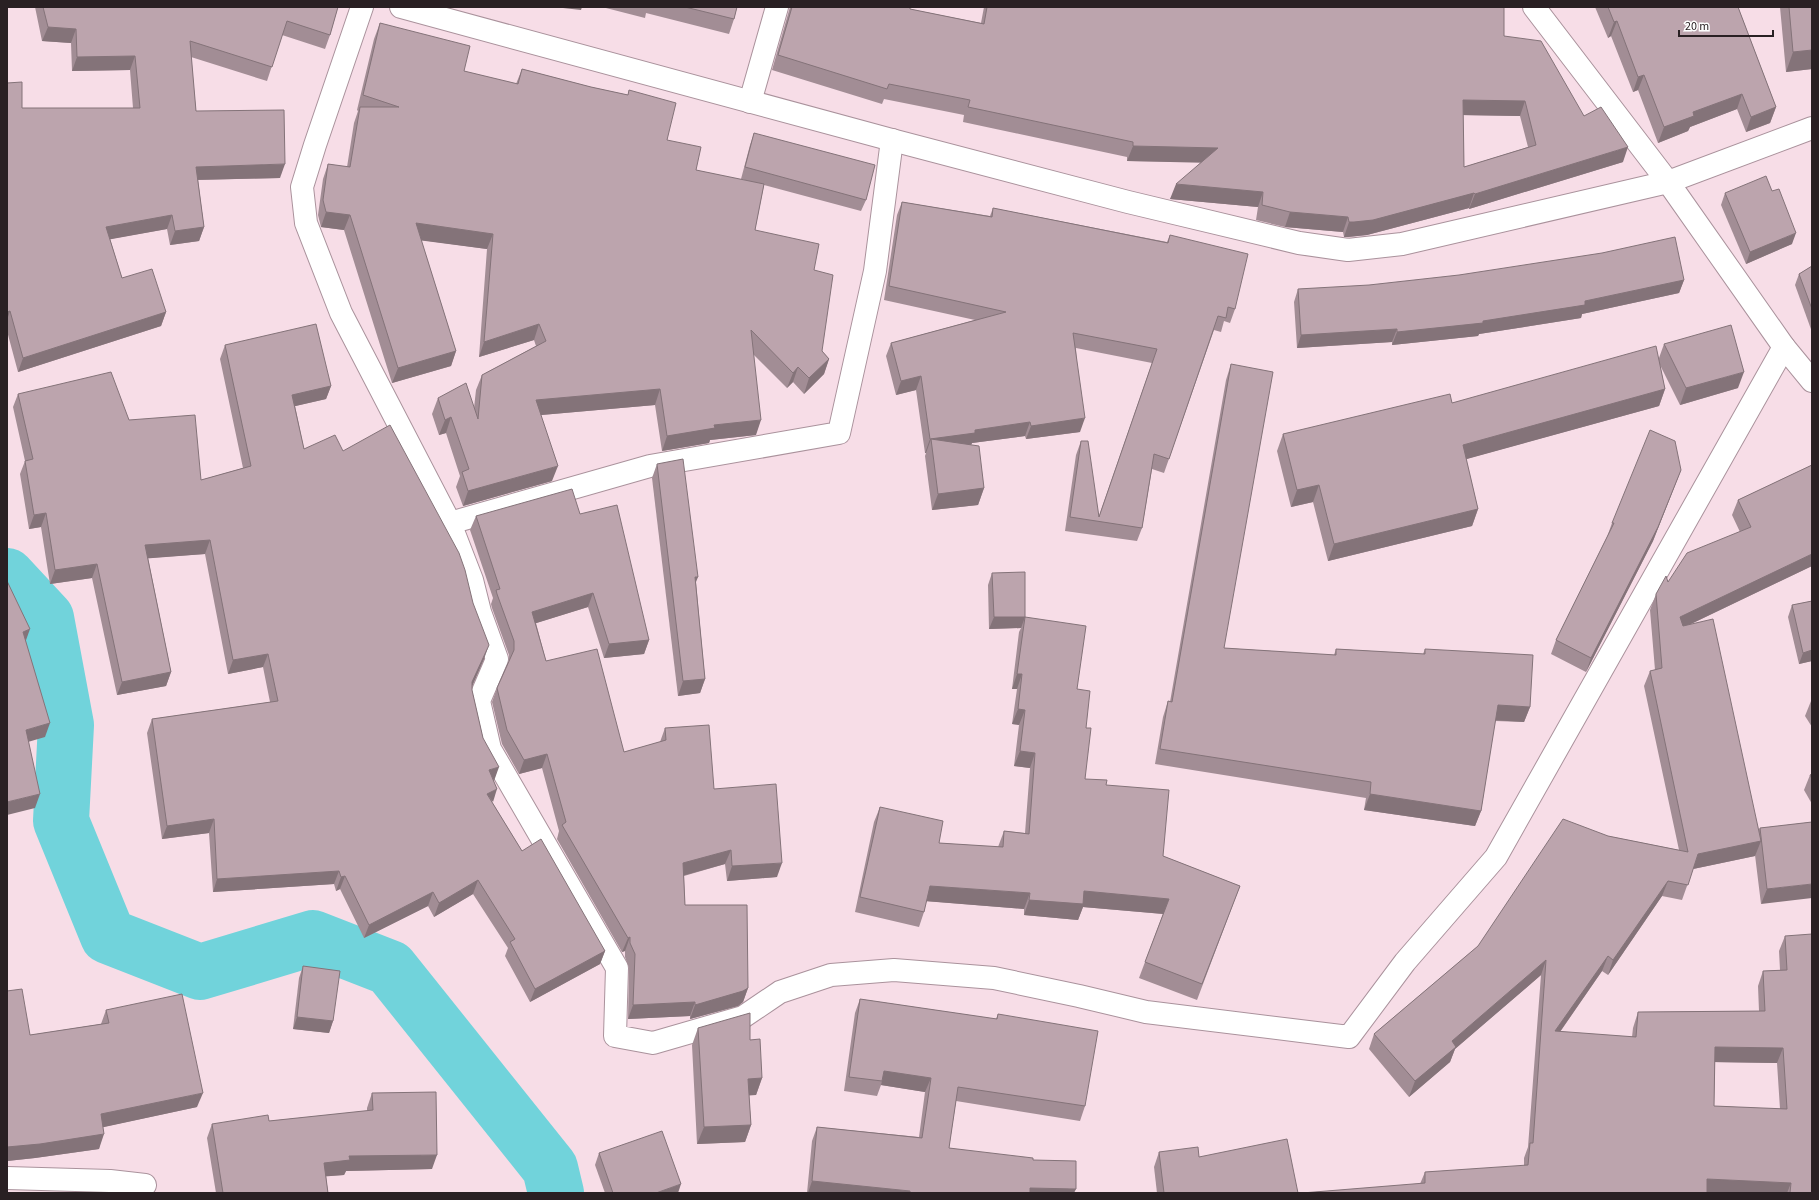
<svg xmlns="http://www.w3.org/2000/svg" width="1819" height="1200" font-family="'Source Sans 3',sans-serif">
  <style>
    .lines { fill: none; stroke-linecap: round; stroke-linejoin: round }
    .river { stroke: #71d3db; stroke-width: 56 }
    .minor-casing { stroke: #aa929c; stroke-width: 24 }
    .minor { stroke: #fff; stroke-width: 22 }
    .wall { fill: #a28d95; fill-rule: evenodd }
    .shaded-wall { fill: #847379 }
    .building { fill: #bca4ad; stroke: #847379; fill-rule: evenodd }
  </style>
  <rect width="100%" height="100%" fill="#f7dde7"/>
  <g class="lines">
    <path class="river" d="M7,576l39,42 20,107 -5,96 47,115 92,36 113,-34 77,30 160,200 6,25"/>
    <defs>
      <g id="minor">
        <path d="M362,7l-47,138 -13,42 4,36 35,90 109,210 22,57 8,32 17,47 -18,42 11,48 127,219 -2,68 38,7 90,-26 37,-25 51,-17 63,-5 100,8 85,18 67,16 203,25 56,-75 91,-105 288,-510"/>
        <path d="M401,7l491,133 236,62 171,41 49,7 54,-6 266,-62 144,-54"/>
        <path d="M1534,7l134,175 116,165 28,34"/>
        <path d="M750,102l27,-95"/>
        <path d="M450,523l200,-57 189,-33 36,-162 17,-131"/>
        <path d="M7,1178l103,3 35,4"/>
      </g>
    </defs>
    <use href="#minor" class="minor-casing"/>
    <use href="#minor" class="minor"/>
  </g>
  <g class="wall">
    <path d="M35,7h303l-8,28 -5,14 -43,-14 -15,46 -76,-24 5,54 84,67 -82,2 6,47 -5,14 -29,4 -3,-16 -57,10 12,39 44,34 -5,14 -143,46 -11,-41v-248l15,25h111l-3,-38 -58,1 -1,-28 -29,-2z"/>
    <path d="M602,7h135l-3,12 -5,15 -83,-21 -1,5z"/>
    <path d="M790,7h120v2l71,14 3,-16h520v29l80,80 39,46 -154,47v-1l-102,27 -19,2h-4l-1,-5 -58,-5 -29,-7 2,-13 -88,-8 31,-37 -74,-1v-4l-164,-35 1,-7 -80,-16 -2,5 -110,-34zM1463,115l57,1 8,31 -64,20z"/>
    <path d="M1595,7h143l38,100 -6,16 -24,9 -9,-23 -47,18 -2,4 -30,12 -20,-53 -5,2 -22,-56 -3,2z"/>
    <path d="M1780,7h32v62l-26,3z"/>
    <path d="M380,23l84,48 52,13 6,-15 69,18 37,8 1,-5 38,50 29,30 56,12 -11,-3 9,-34 4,-12 112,67 -5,11 -97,-26 -9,45 59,40 8,81 7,8 -5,15 -20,20 -11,-12 -6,6 -34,-34 3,81 -46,5 -1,3 -47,8 -7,-46 -114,10 11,66 -89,25 -7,-19 4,-11 -14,-43 -7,2 -7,-21 6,-16 36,10 2,-18 6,-15 54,-29 -2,-6 -55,17 8,-108 -66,-9 35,111 -5,15 -59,17 -48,-153 -23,-3 -3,-12 5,-36 5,-15 19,3 7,-44 4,-12 -1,-1 17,-71z"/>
    <path d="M1725,193l67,51 -46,20 -25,-59z"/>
    <path d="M902,202l88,14 3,-8 174,34 3,-7 65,74 -5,14 -6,-2 -3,11 -7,-2 -50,143 -12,-4 -10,59 -5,13 -72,-10 11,-76 5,-14 18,75 53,-153 -76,-15 4,84 -54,7 -1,-3 -53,7 -1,2 13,43 -6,17 -46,5 -7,-54 1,-3h-1l-9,-63 -20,5 -10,-39 5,-13 84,-23 -91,-20 13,-85z"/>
    <path d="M1812,266v66l-17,-47 4,-11z"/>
    <path d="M1684,280l-5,13 -97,21 -1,4 -102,16 -1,2 -86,9v-3l-95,6 -3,-46 4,-13z"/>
    <path d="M1664,344l74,44 -58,17 -20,-40 5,24 -6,17 -193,53 12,50 -6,17 -144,35 -15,-59 -22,5 -14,-56 6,-17 169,-31 207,-45z"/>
    <path d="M225,345l106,41 -5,13 -31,7 9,43 39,2 141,208 -12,26v5l11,48 11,43 -2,21 30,49 83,100 -5,13 -70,38 -25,-46 3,-8 -35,-54 -39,23 -6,-11 -64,32 -24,-49 -4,2 -2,-7 -121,8 -4,-59 -47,6 -15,-106 5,-14 118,-17 -7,-35 -35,7 -23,-120 -57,4 23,114 -5,14 -49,9 -25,-117 -42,6 -9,-57 -12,2 -9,-55 5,-13 -12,-54 5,-13 111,26 72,60 42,-12 -23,-109z"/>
    <path d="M1231,364l-7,284 110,7 2,-6 87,5 2,-5 105,58 -6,15 -29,-1 -14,90 -6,15 -111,-16 2,-12 -211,-34 8,-47 5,-16 2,1 56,-322z"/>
    <path d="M657,464l39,119 9,96 -5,14 -22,3 -26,-218z"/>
    <path d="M1812,465v101l-121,58 67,207 2,-3 52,-6 -51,82 -6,-49v1l-62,13 -11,31 -20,-4 -54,79 -6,-4 -42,61 72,5 1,-9 5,-16 121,-1 -1,-25 5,-15 17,-1 -1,-19 6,-15 27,257h-510l118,-9 5,-12 99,-6v-8l4,-11 13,-172 -86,74 -5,13 -41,35 -40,-48 5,-15 234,-198 71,14 -35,-164 6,-15 5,-1 -5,-60 6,-16 12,-12 72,-50 -8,-17 6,-15zM1715,1062l62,1 3,46 -66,-3z"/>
    <path d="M1681,470l-28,71 -67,131 -35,-18 5,-14 51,-103 5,-14z"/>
    <path d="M580,514l69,126 -5,14 -40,4 -16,-51 -52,16 10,38 78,91 36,-10 5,-14 49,61 63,88 -50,4 -2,-17 -41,12 1,29 63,83 -5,14 -5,4 -48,13v-3l-62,3 1,-51 -4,-11v-6l-3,1 -65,-113 2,-8 -17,-63 -23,6 -17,-30 -10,-42 5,-14 12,-26v-7l-17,-47 -1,-4 2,-6 -23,-68 6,-14z"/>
    <path d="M992,573l33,44 52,72 9,39 -1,51 21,6 57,71 77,30 -43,114 -58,-22 24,-64 -80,-7 -5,13 -54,-5v-6l-98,-8 -2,11 -5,15 -64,-15 19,-90 6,-15 59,36 59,4 6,-16 21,2 5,-65 -16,-2 5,-41 -7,-1 5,-35h-5l7,-57 2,-4 -32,1 -1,-44z"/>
    <path d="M1812,601v60l-13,3 -11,-47 4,-12z"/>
    <path d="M1811,701h1v26l-7,-11z"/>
    <path d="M1812,774v30l-8,-14 6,-15z"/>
    <path d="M303,966l30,55 -4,12 -36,-4 6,-51z"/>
    <path d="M7,991l23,44 71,-11 5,-14 91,97 -94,20 -4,22 -64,9 -28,3z"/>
    <path d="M860,999l136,20 2,-5 87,92 -5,15 -124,-20 -7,47 84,12 41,33h-267l5,-52 5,-14 102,10 6,-45 -44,-7 -4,11 -33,-5 11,-78z"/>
    <path d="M698,1028l52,12 12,38 -6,17h-7l2,30 -6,17 -48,2 -5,-99z"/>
    <path d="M372,1093l60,76 -86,2 -2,4 -18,1 2,17h-112l-9,-55 5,-14 57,-3 98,-10v-3z"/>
    <path d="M1159,1152l40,5 99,36h-141l-3,-26z"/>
    <path d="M599,1153l79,40h-73l-10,-28z"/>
  </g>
  <g class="shaded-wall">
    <path d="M554,7h28l-1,3z"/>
    <path d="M1617,21l-6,15 -3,2 6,-16z"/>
    <path d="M48,27l28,2 -5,14 -29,-2z"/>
    <path d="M1812,50v19l-26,3 7,-20z"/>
    <path d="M135,56l-5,14 -58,1 5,-14z"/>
    <path d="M1644,75l-6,15 -5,2 5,-15z"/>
    <path d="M1742,94l-5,15 -47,18 -2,4 -30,12 6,-16 29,-15z"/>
    <path d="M1463,100l62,1 -5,15 -62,-1z"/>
    <path d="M1776,107l-6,16 -24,9 5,-15z"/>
    <path d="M1133,146l85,2 -5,15 -86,-2z"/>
    <path d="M1628,147l-5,15 -154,47 6,-15z"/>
    <path d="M285,164l-5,14 -89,2 5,-13z"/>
    <path d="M1176,184l87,8 -5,15 -88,-8z"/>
    <path d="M1474,193l-5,15 -102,27 -19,2h-4l5,-15z"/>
    <path d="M326,212l24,3 -6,15 -23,-3z"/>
    <path d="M1290,212l58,5 -5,15 -58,-5z"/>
    <path d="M172,215l-5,14 -66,12 5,-14z"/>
    <path d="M416,223l77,11 -6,15 -77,-10z"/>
    <path d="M204,227l-5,14 -29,4 5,-14z"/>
    <path d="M1796,233l-4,11 -46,20 4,-12z"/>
    <path d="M1684,280l-5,13 -97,21 -1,4 -102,16 -1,2 -86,9 5,-13 86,-11 102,-20z"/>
    <path d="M10,311l-3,9v-8z"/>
    <path d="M166,312l-5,14 -143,46 5,-14z"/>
    <path d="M539,324l-5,16 -55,17 5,-15z"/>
    <path d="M1397,329l-5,13 -95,6 4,-13z"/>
    <path d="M456,351l-5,15 -59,17 6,-15z"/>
    <path d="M829,359l-5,15 -20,20 5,-16z"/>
    <path d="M798,367l-5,15 -6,6 6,-15z"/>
    <path d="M1744,372l-6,16 -58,17 6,-17z"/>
    <path d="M921,376l-5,14 -20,5 5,-14z"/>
    <path d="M331,386l-5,13 -39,9 5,-13z"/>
    <path d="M660,389l-5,16 -125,11 6,-16z"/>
    <path d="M1665,389l-6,17 -203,56 7,-17z"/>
    <path d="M451,417l-5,16 -7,2 6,-15z"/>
    <path d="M1085,418l-5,14 -54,7 5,-13z"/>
    <path d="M761,420l-5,15 -46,5 -1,3 -47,8 5,-15 47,-11z"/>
    <path d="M1030,422l-5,14 -53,7 -2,4 -39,-8 44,-9z"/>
    <path d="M930,439h1l-5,14h-1z"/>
    <path d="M558,466l-6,15 -89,25 5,-15z"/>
    <path d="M1681,470l-28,71 -67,131 5,-14z"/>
    <path d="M1319,485l-6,17 -22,5 6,-17z"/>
    <path d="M984,488l-6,17 -46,5 6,-16z"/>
    <path d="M1478,509l-6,17 -144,35 6,-17z"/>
    <path d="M46,513l-5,14 -12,2 5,-14z"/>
    <path d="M210,540l-5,14 -65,5 5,-14z"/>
    <path d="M1812,554v12l-138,66 6,-15z"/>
    <path d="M97,564l-5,14 -42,6 5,-14z"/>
    <path d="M695,577h3l-6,15z"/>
    <path d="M593,593l-5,14 -61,19 5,-14z"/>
    <path d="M994,617h31l-4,11 -32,1z"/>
    <path d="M30,629l-5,14 -2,-11z"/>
    <path d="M649,640l-5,14 -40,4 5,-14z"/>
    <path d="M489,645l-5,14 -16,37 4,-14z"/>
    <path d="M1812,650v11l-13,3 4,-11z"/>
    <path d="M268,654l-5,13 -35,7 5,-14z"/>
    <path d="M171,672l-5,14 -49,9 5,-13z"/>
    <path d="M1017,674h5l-5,15h-5z"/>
    <path d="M705,679l-5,14 -22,3 5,-15z"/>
    <path d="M1498,705l32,2 -6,15 -32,-2z"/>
    <path d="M1018,709l7,1 -6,15 -7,-1z"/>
    <path d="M50,723l-5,14 -24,7 5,-14z"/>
    <path d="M1020,751l15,2 -5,15 -16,-2z"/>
    <path d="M547,754l-5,14 -23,6 5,-14z"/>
    <path d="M499,767l-5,14 -5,-11z"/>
    <path d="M497,789l-4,13 -6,-8z"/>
    <path d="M40,794l-5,14 -28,7v-13z"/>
    <path d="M1370,794l111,17 -6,15 -111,-16z"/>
    <path d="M214,819l-5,14 -47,6 5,-13z"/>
    <path d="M1761,841l-6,15 -62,13 5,-15z"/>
    <path d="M731,850l-6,14 -47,13 5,-14z"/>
    <path d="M782,863l-5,14 -50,4 5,-15z"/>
    <path d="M339,871l-5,13 -121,8 4,-13z"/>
    <path d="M345,876l-5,13 -4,2 5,-14z"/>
    <path d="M478,880l-5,14 -39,23 5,-14z"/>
    <path d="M1668,881l-6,15 -54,79 5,-15z"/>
    <path d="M1812,884v14l-51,6 6,-15z"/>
    <path d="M930,886l100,7 -6,16 -100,-8z"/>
    <path d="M1084,891l85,8 -5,15 -81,-7 -5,13 -54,-5 5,-15z"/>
    <path d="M433,892l-5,14 -64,32 5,-13z"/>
    <path d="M630,937l-5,14 -3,1 6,-14z"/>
    <path d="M605,951l-5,13 -70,38 5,-13z"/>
    <path d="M1608,956l-6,15 -52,75 5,-15z"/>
    <path d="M1546,960l-5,15 -86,74 -5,13 -41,35 6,-16 37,-40z"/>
    <path d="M748,988l-5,14 -5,4 -48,13 5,-14z"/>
    <path d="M695,1002l-5,14 -62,3 5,-14z"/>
    <path d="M297,1017l36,4 -4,12 -36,-4z"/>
    <path d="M1715,1047l68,1 -6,15 -68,-1z"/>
    <path d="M884,1071l47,7 -6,14 -44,-7 1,-4z"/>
    <path d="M762,1078l-6,17 -14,1 6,-17z"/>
    <path d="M203,1093l-6,14 -102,22 6,-15z"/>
    <path d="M751,1125l-6,17 -48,2 7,-17z"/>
    <path d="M104,1134l-5,15 -64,9 -28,3v-14z"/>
    <path d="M437,1155l-5,14 -86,2 -2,4 -26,2 6,-14 25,-7z"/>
    <path d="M1707,1179l84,4 -4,10h-85z"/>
    <path d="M812,1181l98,10 -1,2h-101z"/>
    <path d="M681,1184l-3,9h-22z"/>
    <path d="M1030,1188l46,1 -2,4h-46z"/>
  </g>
  <g class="building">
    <path d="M43,7h295l-8,28 -43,-14 -15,46 -82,-26 6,70 88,-1 1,54 -89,3 8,60 -29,4 -3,-16 -66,12 16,51 30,-9 14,43 -143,46 -13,-47 -3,1v-229l15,-1v26h118l-5,-52 -58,1 -1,-28 -28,-2z"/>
    <path d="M685,7h52l-3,12z"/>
    <path d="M792,7h118v2l74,15 3,-17h517v29l37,5 43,75 17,-9 27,40 -153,47 -1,-1 -101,27 -19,2h-5l-1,-5 -58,-5 -28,-7 1,-13 -87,-8 42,-36 -85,-2v-4l-165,-35 2,-7 -81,-16 -2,5 -109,-34zM1463,100l62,1 11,44 -72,22z"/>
    <path d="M1608,7h130l38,100 -25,10 -9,-23 -49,18 1,4 -30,11 -20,-52 -6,2 -21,-56 -3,1z"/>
    <path d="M1789,7h23v43l-19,2z"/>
    <path d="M380,23l90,23 -6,25 54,13 4,-15 69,18 37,8 1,-5 47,13 -9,37 34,7 -5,23 68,14 -9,46 64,14 -5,26 19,5 -11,76 7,8 -20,19 -11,-11 -5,6 -42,-43 10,90 -47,5 1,3 -48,8 -7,-47 -124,11 22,66 -90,25 -6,-19 7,-3 -18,-52 -6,3 -7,-22 28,-15 12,36 4,-44 64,-34 -7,-17 -55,18 9,-108 -77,-11 40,128 -58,17 -48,-153 -24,-3 -3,-12 5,-36 22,3 10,-60h39l-36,-12z"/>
    <path d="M754,133l121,32 -9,35 -121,-33z"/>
    <path d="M1766,176l6,15 7,-2 17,44 -46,19 -25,-59z"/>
    <path d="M902,202l90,15 1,-9 175,35 2,-8 78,19 -13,55 -7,-2 -2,11 -8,-2 -49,143 -15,-5 -12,74 -72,-11 11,-76h7l11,76 58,-168 -84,-16 12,85 -54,8 -1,-4 -55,8v3l-45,6 -9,-63 -20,5 -10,-38 115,-31 -117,-26z"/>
    <path d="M1675,237l9,43 -99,21v4l-102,16v2l-86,9v-3l-96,6 -3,-46 71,-4 90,-10 143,-22z"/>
    <path d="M1812,266v43l-13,-35z"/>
    <path d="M316,324l15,62 -39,9 12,54 31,-14 8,16 47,-26 69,128 6,17 8,33 16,42 -17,37v8l11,48 16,29 -10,3 8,19 -10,5 35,57 19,-12 64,112 -70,38 -25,-47 5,-3 -37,-59 -39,23 -6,-11 -64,33 -24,-49 -4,1 -2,-6 -122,8 -3,-60 -47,7 -15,-107 126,-18 -10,-47 -35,6 -23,-120 -65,5 26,127 -49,10 -25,-118 -42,6 -9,-57 -12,2 -9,-54 8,-2 -15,-65 93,-22 18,48 66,-5 6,65 50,-14 -26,-121z"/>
    <path d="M1731,325l13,47 -58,16 -22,-44z"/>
    <path d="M1656,346l9,43 -202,56 15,64 -144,35 -15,-59 -22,5 -14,-56 167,-40 2,9z"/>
    <path d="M1231,364l42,8 -49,276 112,7v-6l89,5v-5l108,6 -3,52 -32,-2 -17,106 -111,-17 1,-12 -211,-33 8,-48 4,1z"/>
    <path d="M1650,430l25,11 6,29 -23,57 -67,131 -35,-18 58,-117h-2z"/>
    <path d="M931,439l48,7 5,42 -46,6z"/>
    <path d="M683,459l15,118h-3l10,102 -22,2 -26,-217z"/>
    <path d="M1812,465v89l-132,63 3,9 30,-7 48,222 -63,13 -10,31 -20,-4 -55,79 -5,-4 -53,75 81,6 2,-25 127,-1 -2,-40 24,-1 -2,-34 27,-2v259h-22l1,-10 -84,-4v14h-405l123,-10v-11l103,-7 2,-22h3l13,-183 -94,81 4,6 -41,34 -41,-47 104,-88 85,-127 45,17 80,16 -38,-181 12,-3 -6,-74 10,-18 2,6 19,-29 64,-26 -13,-27zM1715,1047l68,1 4,61 -73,-3z"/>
    <path d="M572,489l8,25 37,-9 32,135 -40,4 -16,-51 -61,19 14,49 51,-12 27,103 42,-12 -1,-12 44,-3 5,64 62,-5 6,79 -50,3 -1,-16 -48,13 2,42h62l1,83 -5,3 -48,14v-3l-62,3 2,-51 -5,-11v-6l-2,1 -66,-113 4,-3 -19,-68 -23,6 -17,-30 -10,-42 17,-38v-9l-17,-47 -1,-4 4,-1 -24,-73z"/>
    <path d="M1025,572v45h-31l-2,-44z"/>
    <path d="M7,581l23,48 -7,3 27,91 -24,7 14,64 -33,8z"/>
    <path d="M1812,601v49l-9,3 -11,-48z"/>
    <path d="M1025,617l61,9 -9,63 13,2 -4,37h5l-6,51 22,1 -1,5 63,5 -6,66 77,30 -38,98 -57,-22 24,-63 -85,-8 -1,13 -54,-4 1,-7 -100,-7 -6,26 -64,-15 20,-90 63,14 -4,22 64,4 1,-16 25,3 6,-81 -15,-2 5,-41 -7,-1 4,-35h-5z"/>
    <path d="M1812,774v5l-2,-4z"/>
    <path d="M1812,822v62l-45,5 -7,-61z"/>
    <path d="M303,966l37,5 -7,50 -36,-4z"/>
    <path d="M22,989l8,46 79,-12 -3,-13 76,-16 21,99 -102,21 3,20 -64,10 -33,3v-156z"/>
    <path d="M860,999l137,20 1,-5 100,17 -13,75 -127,-19 -9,61 84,10v2l43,1v28l-46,-1v5h-120v-2l-98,-10 5,-54 105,11 9,-60 -47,-7 -2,10 -33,-4z"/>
    <path d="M750,1013v27l10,-1 2,39 -14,1 3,46 -47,2 -6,-99z"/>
    <path d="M436,1092l1,63 -88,1 1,4 -26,3 4,30h-105l-11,-69 56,-9 1,6 104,-11 -1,-17z"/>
    <path d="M662,1131l19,53 -25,9h-43l-14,-40z"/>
    <path d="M1287,1139l11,54h-134l-5,-41 39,-5 1,10z"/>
  </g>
  <rect width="1819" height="1200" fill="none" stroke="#292023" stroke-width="16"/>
  <path d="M1679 30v6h94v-6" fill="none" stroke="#292023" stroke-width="2"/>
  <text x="1685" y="30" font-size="12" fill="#292023" stroke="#ffffff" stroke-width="3" paint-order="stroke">20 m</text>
</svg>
